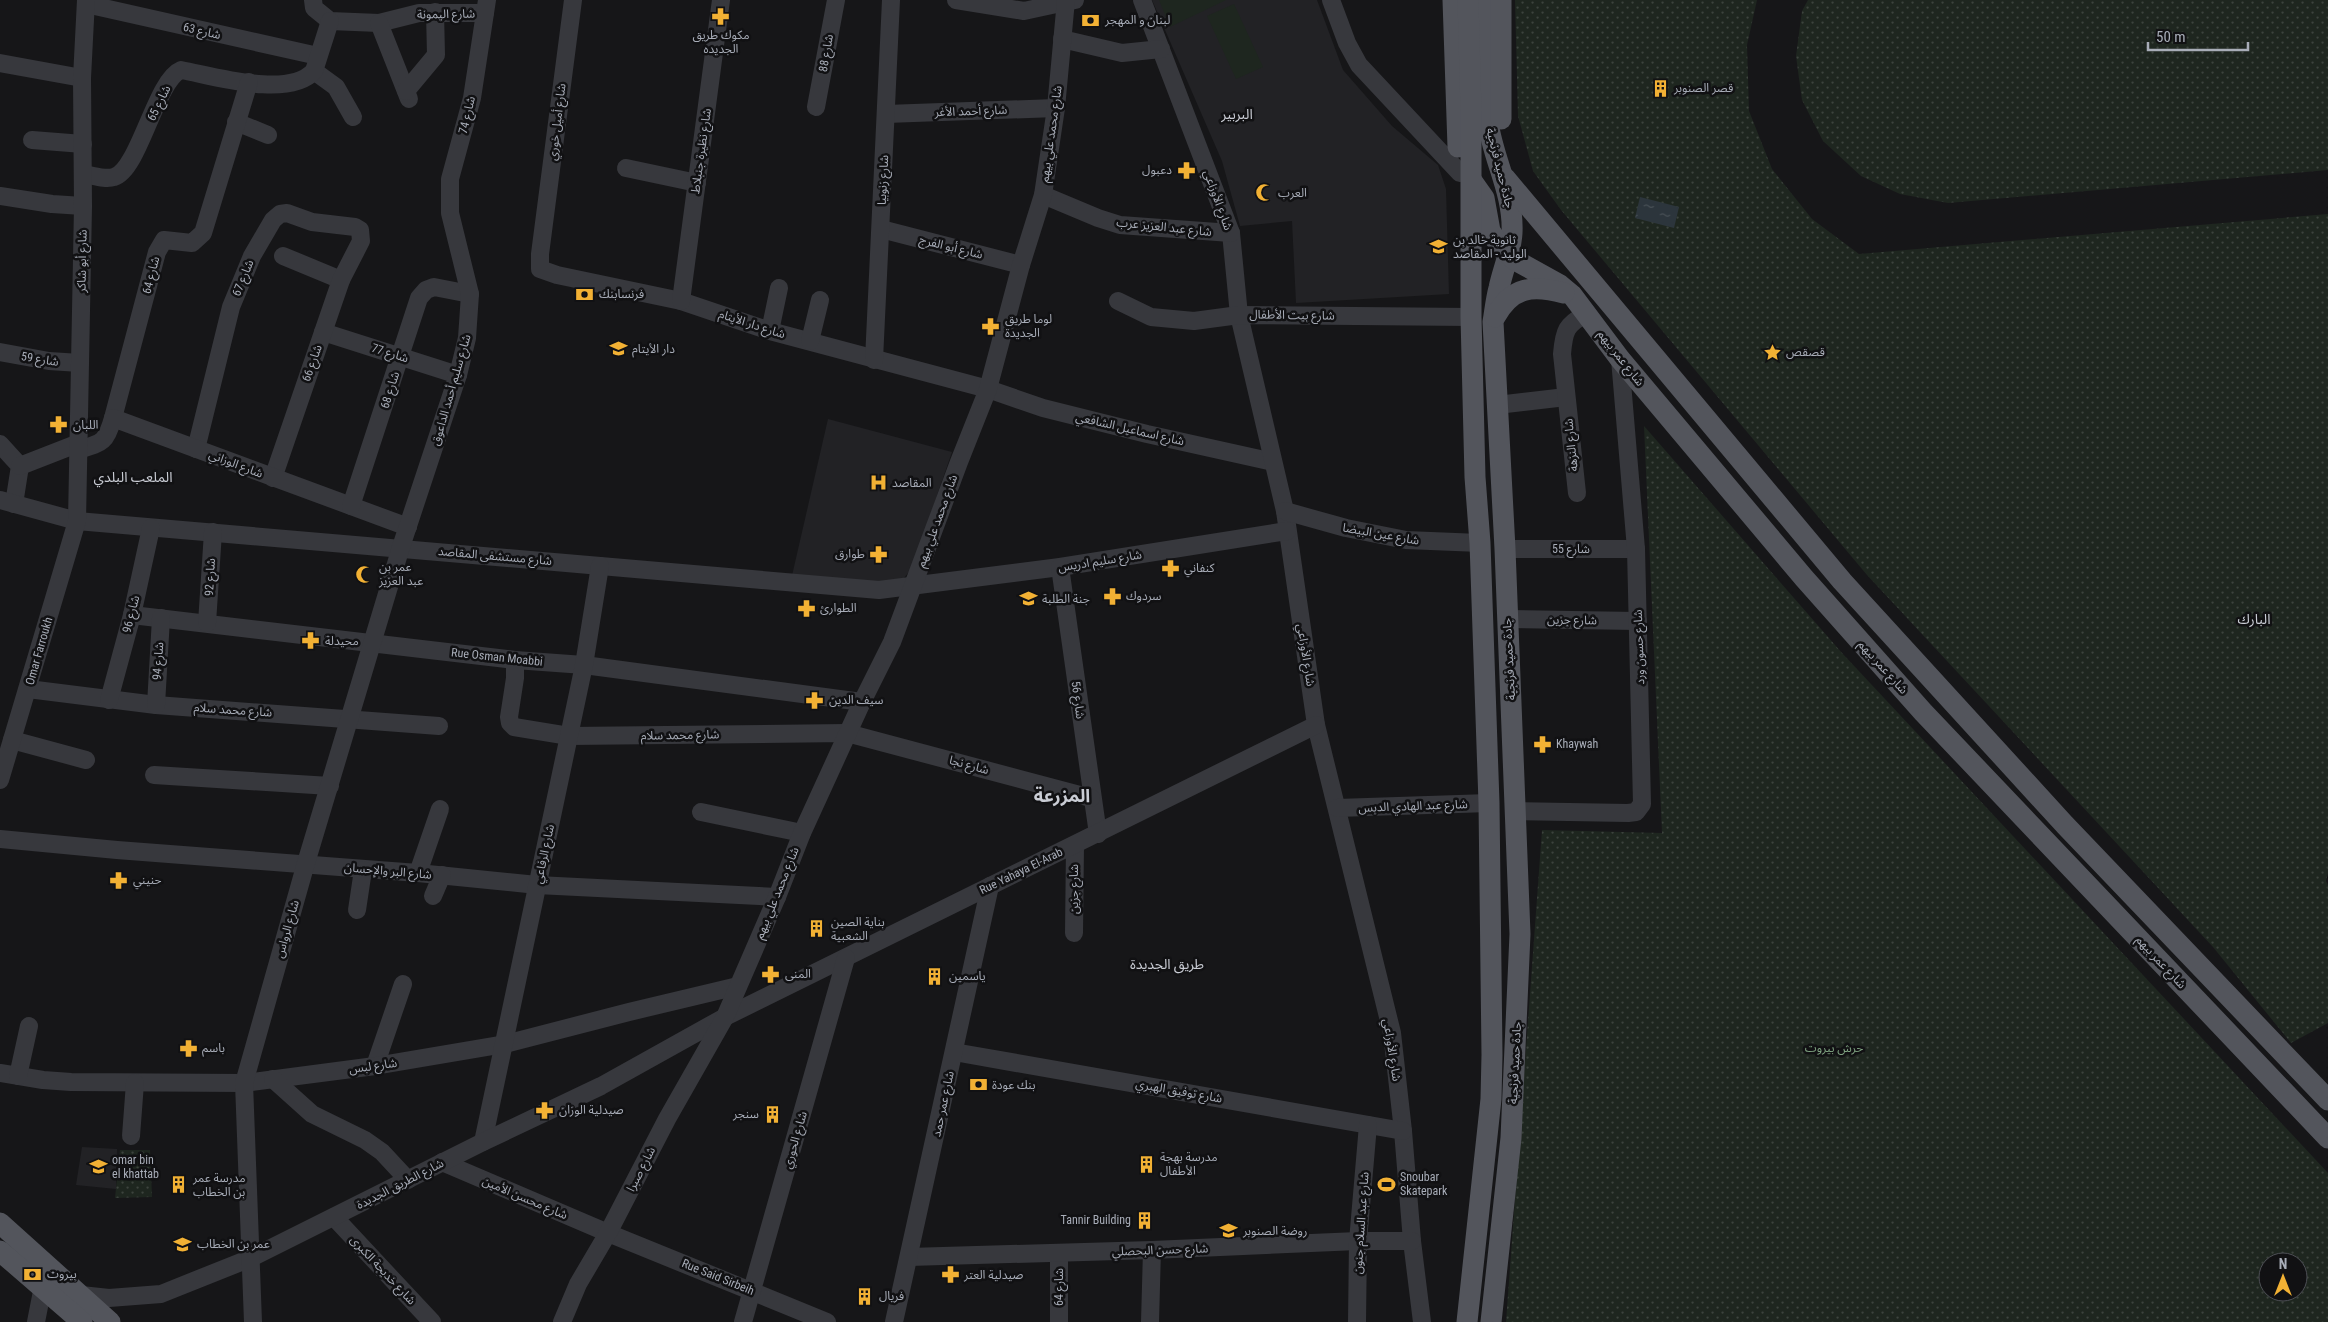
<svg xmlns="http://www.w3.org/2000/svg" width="2328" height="1322" font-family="'Roboto Condensed','Noto Sans Arabic',sans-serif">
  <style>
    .built { fill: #222225 }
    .grass { fill: #1e261f }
    .park { fill: url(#park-dots); fill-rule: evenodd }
    .water { fill: url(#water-ripples) }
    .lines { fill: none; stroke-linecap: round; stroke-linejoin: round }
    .minor { stroke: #37383d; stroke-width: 18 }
    .major { stroke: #53555c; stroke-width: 21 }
    .labels { text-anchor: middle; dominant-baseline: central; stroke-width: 5; stroke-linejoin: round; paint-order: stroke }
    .street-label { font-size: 12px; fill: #a8adb8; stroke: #111113 }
    .poi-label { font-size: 12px; fill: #a8adb8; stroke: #111113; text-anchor: start }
    .park-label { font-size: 12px; fill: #7fa381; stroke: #111113 }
    .neighbourhood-label { font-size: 14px; fill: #c9ccd4; stroke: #111113 }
    .district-label { font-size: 18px; font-weight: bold; fill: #c9ccd4; stroke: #111113 }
  </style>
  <defs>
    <pattern id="park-dots" width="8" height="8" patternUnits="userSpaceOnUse" patternTransform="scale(1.25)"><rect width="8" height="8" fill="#1e261f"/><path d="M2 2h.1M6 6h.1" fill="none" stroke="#3c433d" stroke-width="1.8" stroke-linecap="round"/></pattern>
    <pattern id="water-ripples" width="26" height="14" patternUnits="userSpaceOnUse" patternTransform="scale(1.25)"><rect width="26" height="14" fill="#2c353c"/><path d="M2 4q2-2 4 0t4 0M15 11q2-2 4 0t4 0" fill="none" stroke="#485056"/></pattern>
  </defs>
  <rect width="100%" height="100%" fill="#161618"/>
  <g class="built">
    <path d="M1152,0h165l26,70 49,56 46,39 8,24 3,105 -153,9 -4,-82 -52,5 -18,-65z"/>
    <path d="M828,419l124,33 -40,116 -8,10 -17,8 -96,-6z"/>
    <path d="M82,1147l35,2 -1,40 -40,-4z"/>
  </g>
  <g class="grass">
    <path d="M1159,0h67l-56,27z"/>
    <path d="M1234,4l29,63 -27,12 -29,-63z"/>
  </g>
  <g class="park">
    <path d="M1515,0h242l-10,45 2,66 23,58 40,50 47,35 469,-40v659l-2,8 2,4v138l-37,20 -78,-96 -346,-372 -306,-365 -28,-39 -15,-55z"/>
    <path d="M1808,0h520v170l-380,33 -48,-9 -39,-18 -38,-35 -21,-41 -6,-44 6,-45z"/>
    <path d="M1644,426l198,227 486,520v149h-822l36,-492 120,3zM2268,1262h30v30h-30z"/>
    <path d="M120,1150h30l2,47 -37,1z"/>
  </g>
  <path class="water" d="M1640,197l39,10 -5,21 -39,-10z"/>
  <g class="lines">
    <g class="minor">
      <path d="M313,0l1,8 16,13 49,2 40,-10h66"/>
      <path d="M573,0l-33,254v15l17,6 124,26 89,30 218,58 55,19 104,26 126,28"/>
      <path d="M956,0l68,11 51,-11"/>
      <path d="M1142,0l89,233 8,82 46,196 31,214 76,308 11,98 9,110 10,81"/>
      <path d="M1331,0l16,43 12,22 101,108"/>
      <path d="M86,4l232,52"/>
      <path d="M379,23l30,76"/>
      <path d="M1062,39l60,14 39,-4"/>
      <path d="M0,63l82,15"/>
      <path d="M314,71l22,16 17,30"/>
      <path d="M406,91l30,-36 -1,-43"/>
      <path d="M816,107l20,-107"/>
      <path d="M886,114l170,-6"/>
      <path d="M236,122l32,13"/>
      <path d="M32,140l51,4"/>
      <path d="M626,168l71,15"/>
      <path d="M83,174c9,1 22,6 31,3 25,-7 42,-97 67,-107 33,6 108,29 133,1l16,-50"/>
      <path d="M1043,195l55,23 22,7 111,8"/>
      <path d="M0,196l52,8 31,2"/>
      <path d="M881,229l140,36"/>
      <path d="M283,256l58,24"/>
      <path d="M681,301l40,-301"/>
      <path d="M1118,301l33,16 43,4 45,-6 232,2"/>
      <path d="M770,331l9,-43"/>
      <path d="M323,332l135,43"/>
      <path d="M810,341l10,-41"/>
      <path d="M0,352l49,9 31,2"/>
      <path d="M874,360l17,-360"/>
      <path d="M1497,405l69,-8"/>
      <path d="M113,418l44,-166 7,-12 28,3 11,-10 46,-151"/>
      <path d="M0,444l20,22 -6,38"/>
      <path d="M196,449l35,-142 21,-51 21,-36 7,-6 7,-1 25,9 43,5 5,3 1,11 -20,39 -68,198"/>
      <path d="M78,450c24,-7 28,-7 35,-32l295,109"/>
      <path d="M20,466l59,-23"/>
      <path d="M1577,493l-15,-139c2,-24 4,-29 25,-41"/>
      <path d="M0,500l77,21 802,69 181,-23 227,-36"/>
      <path d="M351,506l68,-208 7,-8 8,-3 36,7"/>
      <path d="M1285,511l61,17 60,12 74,3"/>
      <path d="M1505,549h131"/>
      <path d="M1060,567l38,267"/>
      <path d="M132,615l383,45 69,5 278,37"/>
      <path d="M1507,619l131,2"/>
      <path d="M207,623l6,-91"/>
      <path d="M515,660v18l-6,39 1,6 4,4 55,9 278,-3 244,65"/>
      <path d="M28,689l128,16 283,21"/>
      <path d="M109,700l23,-85 19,-87"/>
      <path d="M156,705l5,-87"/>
      <path d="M12,740l74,20"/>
      <path d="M154,775l176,11"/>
      <path d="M0,780l77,-259 6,-315 -1,-128 4,-78"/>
      <path d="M1337,808l152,-5"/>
      <path d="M1514,811l114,2 8,-1 6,-8 -6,-255 -16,-190"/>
      <path d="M701,812l101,21"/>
      <path d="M0,839l117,11 301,23 119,12 240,12"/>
      <path d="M418,873l22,-64"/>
      <path d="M433,896l9,-21"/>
      <path d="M357,910l6,-40"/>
      <path d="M1074,933l1,-88"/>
      <path d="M954,1052l449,79"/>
      <path d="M375,1066l28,-82"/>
      <path d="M0,1073l43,7 28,2 173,1 131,-17 130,-22 124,-32 109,-26"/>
      <path d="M18,1076l11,-50"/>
      <path d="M273,1079l39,35 53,26 17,12 26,28"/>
      <path d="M131,1136l4,-53"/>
      <path d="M483,1142l101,-477 16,-99"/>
      <path d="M442,1162l166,71 219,89"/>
      <path d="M334,1217l98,105"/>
      <path d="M1059,1253v69"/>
      <path d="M909,1257l243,-7 206,-9h54"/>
      <path d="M76,1298l5,-3 28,3 52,-4 90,-36 232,-116 118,-56 124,-69 591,-292"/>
      <path d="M36,1322l9,-46"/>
      <path d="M253,1322l-9,-239 62,-220 95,-316 57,-172 9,-37 3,-44 -20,-81v-34l22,-81 15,-98"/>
      <path d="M562,1322l16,-38 30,-51 59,-114 58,-102 52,-120 25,-64 60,-131 30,-60 67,-180 29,-73 33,-124 22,-70 13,-87 10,-108"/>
      <path d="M743,1322l103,-364"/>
      <path d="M894,1322l96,-436"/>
      <path d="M1150,1322l2,-72"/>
      <path d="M1357,1322l1,-81 10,-116"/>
    </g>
    <g class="major">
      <path d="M1453,0l5,147"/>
      <path d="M1484,0c1,40 -1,82 4,122 5,38 26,71 24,111 -1,19 -9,36 -13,55 -3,11 -4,22 -6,34l12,227 15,385 -9,204 -20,184"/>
      <path d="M1501,0v119"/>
      <path d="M1505,178l337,403 223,244 263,275"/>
      <path d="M1472,181l12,17 6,33 12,18 13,11 45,25 12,10 48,64 184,219 119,134 405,426"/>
      <path d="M1495,317c17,-31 38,-32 69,-24"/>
      <path d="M0,1223l110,99"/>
      <path d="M0,1251l82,71"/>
      <path d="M1467,1322l24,-223 1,-44 -3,-252 -9,-260 -5,-66 -4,-160v-206l-3,-111"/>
    </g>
  </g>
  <defs>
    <symbol id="pharmacy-bare" viewBox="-9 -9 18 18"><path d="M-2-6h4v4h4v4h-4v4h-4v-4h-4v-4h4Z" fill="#f2b134" stroke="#111113" stroke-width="2.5" paint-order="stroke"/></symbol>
    <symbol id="bank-bare" viewBox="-9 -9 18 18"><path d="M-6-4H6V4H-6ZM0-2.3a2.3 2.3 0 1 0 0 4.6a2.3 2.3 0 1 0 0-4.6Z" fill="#f2b134" stroke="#111113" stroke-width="2.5" paint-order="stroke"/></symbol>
    <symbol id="building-bare" viewBox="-9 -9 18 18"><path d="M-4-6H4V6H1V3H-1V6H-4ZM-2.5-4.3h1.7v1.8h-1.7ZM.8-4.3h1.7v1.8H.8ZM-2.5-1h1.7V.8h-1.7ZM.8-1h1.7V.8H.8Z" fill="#f2b134" stroke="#111113" stroke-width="2.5" paint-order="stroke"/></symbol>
    <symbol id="mosque-bare" viewBox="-9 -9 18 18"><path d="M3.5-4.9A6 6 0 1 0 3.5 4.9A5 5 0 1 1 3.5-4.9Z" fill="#f2b134" stroke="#111113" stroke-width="2.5" paint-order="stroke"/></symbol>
    <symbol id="school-bare" viewBox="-9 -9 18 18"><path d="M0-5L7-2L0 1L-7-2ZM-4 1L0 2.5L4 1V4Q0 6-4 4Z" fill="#f2b134" stroke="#111113" stroke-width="2.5" paint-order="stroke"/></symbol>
    <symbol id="sight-bare" viewBox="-9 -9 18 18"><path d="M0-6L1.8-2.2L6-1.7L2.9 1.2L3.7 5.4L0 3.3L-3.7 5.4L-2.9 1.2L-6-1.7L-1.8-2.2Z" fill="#f2b134" stroke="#111113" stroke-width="2.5" paint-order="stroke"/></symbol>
    <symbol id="hospital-bare" viewBox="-9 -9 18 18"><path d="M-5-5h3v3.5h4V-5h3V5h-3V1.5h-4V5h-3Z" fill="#f2b134" stroke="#111113" stroke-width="2.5" paint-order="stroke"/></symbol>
    <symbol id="stadium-bare" viewBox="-9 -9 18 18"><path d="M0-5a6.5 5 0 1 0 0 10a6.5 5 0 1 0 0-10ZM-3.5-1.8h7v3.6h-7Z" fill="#f2b134" stroke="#111113" stroke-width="2.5" paint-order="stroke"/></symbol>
  </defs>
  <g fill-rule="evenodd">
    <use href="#pharmacy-bare" x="708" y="4" width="25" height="25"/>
    <use href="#bank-bare" x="1078" y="8" width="25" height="25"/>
    <use href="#building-bare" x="1648" y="76" width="25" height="25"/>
    <use href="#pharmacy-bare" x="1174" y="158" width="25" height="25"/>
    <use href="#mosque-bare" x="1252" y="180" width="25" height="25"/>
    <use href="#school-bare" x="1426" y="234" width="25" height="25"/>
    <use href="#bank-bare" x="572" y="282" width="25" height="25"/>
    <use href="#pharmacy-bare" x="978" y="314" width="25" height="25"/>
    <use href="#school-bare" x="606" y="336" width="25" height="25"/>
    <use href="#sight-bare" x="1760" y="340" width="25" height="25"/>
    <use href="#pharmacy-bare" x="46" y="412" width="25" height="25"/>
    <use href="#hospital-bare" x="866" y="470" width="25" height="25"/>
    <use href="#pharmacy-bare" x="866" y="542" width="25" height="25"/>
    <use href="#pharmacy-bare" x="1158" y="556" width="25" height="25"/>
    <use href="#mosque-bare" x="352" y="562" width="25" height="25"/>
    <use href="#pharmacy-bare" x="1100" y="584" width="25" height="25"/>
    <use href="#school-bare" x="1016" y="586" width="25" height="25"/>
    <use href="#pharmacy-bare" x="794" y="596" width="25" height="25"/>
    <use href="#pharmacy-bare" x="298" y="628" width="25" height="25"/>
    <use href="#pharmacy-bare" x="802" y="688" width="25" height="25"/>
    <use href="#pharmacy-bare" x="1530" y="732" width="25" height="25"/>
    <use href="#pharmacy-bare" x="106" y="868" width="25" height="25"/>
    <use href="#building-bare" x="804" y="916" width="25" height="25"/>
    <use href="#pharmacy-bare" x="758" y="962" width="25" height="25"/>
    <use href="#building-bare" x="922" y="964" width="25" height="25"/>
    <use href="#pharmacy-bare" x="176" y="1036" width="25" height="25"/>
    <use href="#bank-bare" x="966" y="1072" width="25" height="25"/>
    <use href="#pharmacy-bare" x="532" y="1098" width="25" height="25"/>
    <use href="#building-bare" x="760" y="1102" width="25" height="25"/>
    <use href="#building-bare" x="1134" y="1152" width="25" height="25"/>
    <use href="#school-bare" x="86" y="1154" width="25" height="25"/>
    <use href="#stadium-bare" x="1374" y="1172" width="25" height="25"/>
    <use href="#building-bare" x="166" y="1172" width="25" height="25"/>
    <use href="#building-bare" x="1132" y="1208" width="25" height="25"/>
    <use href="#school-bare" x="1216" y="1218" width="25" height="25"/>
    <use href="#school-bare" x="170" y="1232" width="25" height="25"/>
    <use href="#bank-bare" x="20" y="1262" width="25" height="25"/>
    <use href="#pharmacy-bare" x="938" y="1262" width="25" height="25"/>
    <use href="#building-bare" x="852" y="1284" width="25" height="25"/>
  </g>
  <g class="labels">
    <g class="street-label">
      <text transform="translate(446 14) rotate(-1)">شارع اليمونة</text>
      <text transform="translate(202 31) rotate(13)">شارع 63</text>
      <text transform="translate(826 53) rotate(-80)">شارع 88</text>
      <text transform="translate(159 103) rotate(-64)">شارع 65</text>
      <text transform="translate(971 111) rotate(-2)">شارع أحمد الأغر</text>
      <text transform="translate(467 115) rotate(-77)">شارع 74</text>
      <text transform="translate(557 122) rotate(-83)">شارع أميل خوري</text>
      <text transform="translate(1051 134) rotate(-82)">شارع محمد علي بيهم</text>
      <text transform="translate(701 151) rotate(-82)">شارع نظيرة جنبلاط</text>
      <text transform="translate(1500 168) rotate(76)">جادة حميد فرنجية</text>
      <text transform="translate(883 180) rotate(-87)">شارع زنوبيا</text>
      <text transform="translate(1218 200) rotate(70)">شارع الأوزاعي</text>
      <text transform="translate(1164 227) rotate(6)">شارع عبد العزيز عرب</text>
      <text transform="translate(951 247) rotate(14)">شارع أبو الفرج</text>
      <text transform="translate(82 261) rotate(-89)">شارع أبو شاكر</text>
      <text transform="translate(151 275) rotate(-76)">شارع 64</text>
      <text transform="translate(243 278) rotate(-68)">شارع 67</text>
      <text transform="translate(1292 315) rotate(1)">شارع بيت الأطفال</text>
      <text transform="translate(752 324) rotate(18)">شارع دار الأيتام</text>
      <text transform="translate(390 353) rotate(17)">شارع 77</text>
      <text transform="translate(1621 358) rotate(52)">شارع عمر بيهم</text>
      <text transform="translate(40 359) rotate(9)">شارع 59</text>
      <text transform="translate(312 363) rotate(-71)">شارع 66</text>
      <text transform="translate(390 390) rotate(-73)">شارع 68</text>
      <text transform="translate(451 390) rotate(-74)">شارع سليم أحمد الداعوق</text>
      <text transform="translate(1130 429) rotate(13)">شارع اسماعيل الشافعي</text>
      <text transform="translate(1571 445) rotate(-96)">شارع النزهة</text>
      <text transform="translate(236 464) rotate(21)">شارع الوزاني</text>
      <text transform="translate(937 521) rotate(-70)">شارع محمد علي بيهم</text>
      <text transform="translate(1381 534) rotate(10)">شارع عين البيضا</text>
      <text x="1571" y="549">شارع 55</text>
      <text transform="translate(495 556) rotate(5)">شارع مستشفى المقاصد</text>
      <text transform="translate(1100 561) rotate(-9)">شارع سليم ادريس</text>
      <text transform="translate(210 577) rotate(-87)">شارع 92</text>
      <text transform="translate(131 614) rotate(-76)">شارع 96</text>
      <text transform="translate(1572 620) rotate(1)">شارع جزين</text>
      <text transform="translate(1639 647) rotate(-92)">شارع حسون ورد</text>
      <text transform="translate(39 651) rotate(-74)">Omar Farroukh</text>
      <text transform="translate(1306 655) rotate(81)">شارع الأوزاعي</text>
      <text transform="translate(497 657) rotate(6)">Rue Osman Moabbi</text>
      <text transform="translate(1509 659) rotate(-93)">جادة حميد فرنجية</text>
      <text transform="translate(158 661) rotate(-86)">شارع 94</text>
      <text transform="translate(1883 667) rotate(48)">شارع عمر بيهم</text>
      <text transform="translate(1078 700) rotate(82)">شارع 56</text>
      <text transform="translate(233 710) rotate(4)">شارع محمد سلام</text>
      <text transform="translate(680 735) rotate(-1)">شارع محمد سلام</text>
      <text transform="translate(969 765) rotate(15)">شارع نجا</text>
      <text transform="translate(1413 806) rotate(-2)">شارع عبد الهادي الدبس</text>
      <text transform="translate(544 854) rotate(-78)">شارع الرفاعي</text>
      <text transform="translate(388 871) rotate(5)">شارع البر والإحسان</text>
      <text transform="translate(1021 871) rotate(-26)">Rue Yahaya El-Arab</text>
      <text transform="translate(1074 889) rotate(-90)">شارع جزين</text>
      <text transform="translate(777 893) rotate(-68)">شارع محمد علي بيهم</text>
      <text transform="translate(287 929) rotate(-74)">شارع الرواس</text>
      <text transform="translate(2161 962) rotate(47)">شارع عمر بيهم</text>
      <text transform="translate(1392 1050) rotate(81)">شارع الأوزاعي</text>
      <text transform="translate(1515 1063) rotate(-87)">جادة حميد فرنجية</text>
      <text transform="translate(373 1066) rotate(-8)">شارع لبس</text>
      <text transform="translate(1179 1091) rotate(10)">شارع توفيق الهبري</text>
      <text transform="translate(943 1104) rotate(-78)">شارع عمر حمد</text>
      <text transform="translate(795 1140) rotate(-74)">شارع الحوري</text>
      <text transform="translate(641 1169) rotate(-63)">شارع صبرا</text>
      <text transform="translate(400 1184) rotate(-27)">شارع الطريق الجديدة</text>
      <text transform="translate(525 1198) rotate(23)">شارع محسن الأمين</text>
      <text transform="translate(1361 1223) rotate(-86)">شارع عبد السلام جنون</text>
      <text transform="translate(1160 1250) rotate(-2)">شارع حسن البحصلي</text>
      <text transform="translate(383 1270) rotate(47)">شارع خديجة الكبرى</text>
      <text transform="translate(718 1277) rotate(22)">Rue Said Sirbeih</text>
      <text transform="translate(1059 1287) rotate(-90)">شارع 64</text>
    </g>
    <g class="poi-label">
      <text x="1105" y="20">لبنان و المهجر</text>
      <text x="721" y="35" text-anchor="middle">مكوك طريق<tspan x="721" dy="14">الجديده</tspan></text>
      <text x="1674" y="88">قصر الصنوبر</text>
      <text x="1172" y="170" text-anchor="end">دعبول</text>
      <text x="1278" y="193">العرب</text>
      <text x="1453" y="240">ثانوية خالد بن<tspan x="1453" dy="14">الوليد - المقاصد</tspan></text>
      <text x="599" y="294">فرنسابنك</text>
      <text x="1005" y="319">لوما طريق<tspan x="1005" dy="14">الجديدة</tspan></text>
      <text x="632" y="349">دار الأيتام</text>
      <text x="1786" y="352">قصقص</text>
      <text x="73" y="425">اللبان</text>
      <text x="892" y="483">المقاصد</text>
      <text x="865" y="554" text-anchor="end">طوارق</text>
      <text x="379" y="567">عمر بن<tspan x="379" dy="14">عبد العزيز</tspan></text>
      <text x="1184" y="568">كنفاني</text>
      <text x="1126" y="596">سردوك</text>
      <text x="1042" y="599">جنة الطلبة</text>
      <text x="820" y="608">الطوارئ</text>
      <text x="325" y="641">محيدلة</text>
      <text x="829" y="700">سيف الدين</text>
      <text x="1556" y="744">Khaywah</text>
      <text x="133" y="880">حنيني</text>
      <text x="831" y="922">بناية الصين<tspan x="831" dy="14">الشعبية</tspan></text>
      <text x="785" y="974">المنى</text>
      <text x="949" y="976">ياسمين</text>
      <text x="202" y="1048">باسم</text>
      <text x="992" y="1085">بنك عودة</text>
      <text x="559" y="1110">صيدلية الوزان</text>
      <text x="759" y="1114" text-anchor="end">سنجر</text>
      <text x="1160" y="1157">مدرسة بهجة<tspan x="1160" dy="14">الأطفال</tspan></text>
      <text x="112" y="1160">omar bin<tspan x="112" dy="14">el khattab</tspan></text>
      <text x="1400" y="1177">Snoubar<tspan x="1400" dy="14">Skatepark</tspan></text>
      <text x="193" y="1178">مدرسة عمر<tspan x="193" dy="14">بن الخطاب</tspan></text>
      <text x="1131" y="1220" text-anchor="end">Tannir Building</text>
      <text x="1243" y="1231">روضة الصنوبر</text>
      <text x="197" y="1244">عمر بن الخطاب</text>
      <text x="47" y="1274">بيروت</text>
      <text x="964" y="1275">صيدلية العتر</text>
      <text x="879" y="1296">فريال</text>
    </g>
    <g class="park-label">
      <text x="1834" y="1048">حرش بيروت</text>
    </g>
    <g class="neighbourhood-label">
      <text x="1237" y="114">البربير</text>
      <text x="133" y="477">الملعب البلدي</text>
      <text x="2254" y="619">البارك</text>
      <text x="1167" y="964">طريق الجديدة</text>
    </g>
    <g class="district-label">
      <text x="1062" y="795">المزرعة</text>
    </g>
  </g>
  <g transform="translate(2283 1277)"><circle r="24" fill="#111113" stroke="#4d4f55"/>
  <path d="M0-4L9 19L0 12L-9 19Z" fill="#f2b134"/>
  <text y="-8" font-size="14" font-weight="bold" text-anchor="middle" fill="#a8adb8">N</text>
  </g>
  <path d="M2148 42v8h100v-8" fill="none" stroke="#a8adb8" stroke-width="2.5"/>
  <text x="2156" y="42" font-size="15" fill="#a8adb8" stroke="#111113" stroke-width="4" paint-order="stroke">50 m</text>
</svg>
